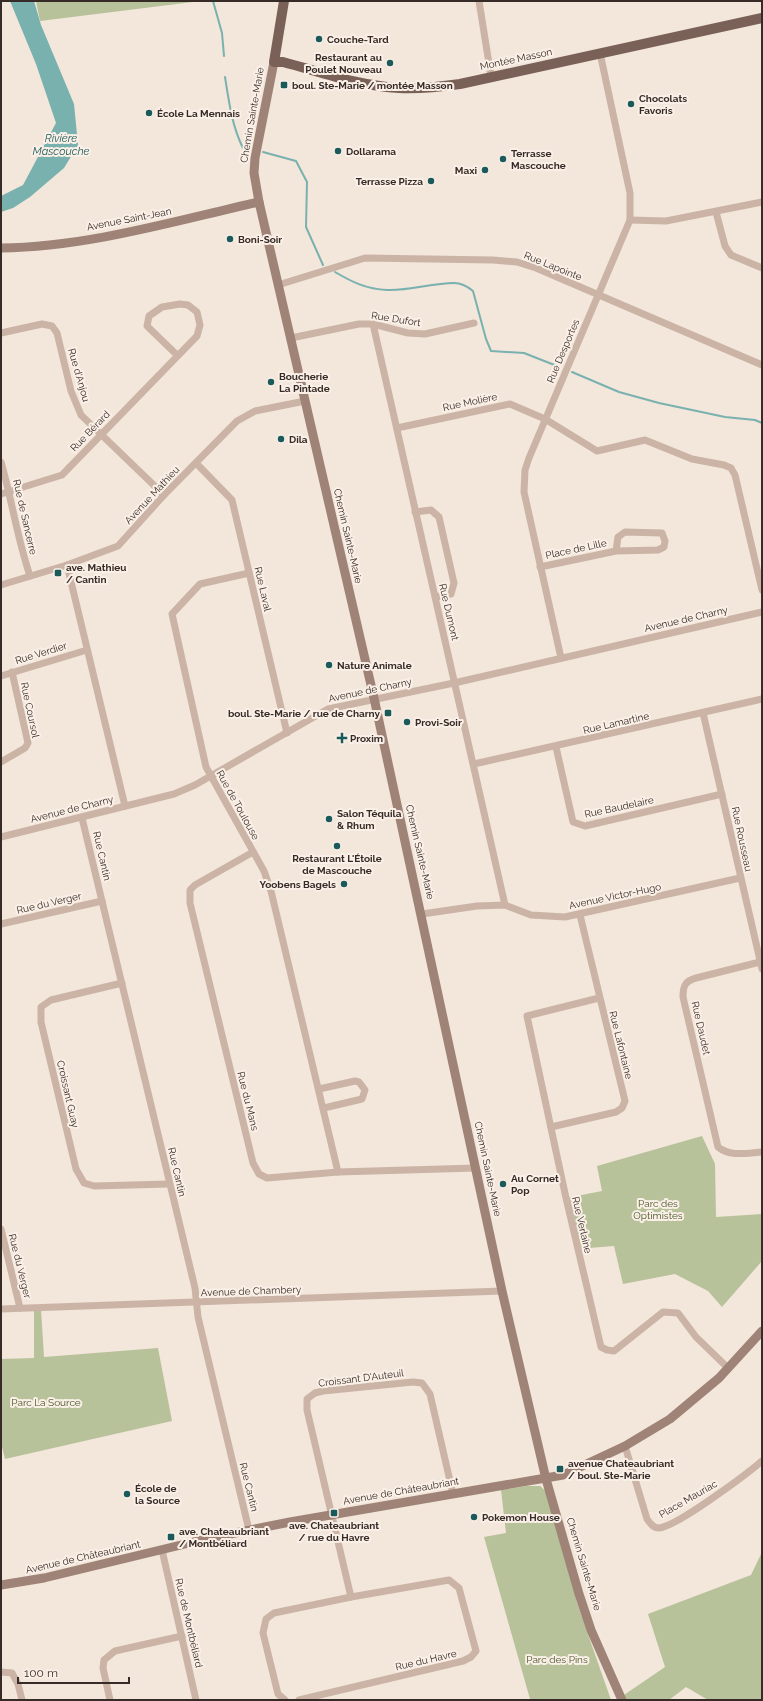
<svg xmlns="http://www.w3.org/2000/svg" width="763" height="1701" font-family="Raleway,sans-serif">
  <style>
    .green { fill: #b8c29a }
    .water { fill: #79b1af }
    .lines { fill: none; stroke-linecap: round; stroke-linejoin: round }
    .stream { stroke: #79b1af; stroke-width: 2 }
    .street { stroke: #cbb4a6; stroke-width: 7 }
    .secondary { stroke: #9f8377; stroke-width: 9 }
    .primary { stroke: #7a6158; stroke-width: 10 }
    .poi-dot { fill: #1b5a5a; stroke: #faf0e7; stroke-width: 1.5 }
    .labels { text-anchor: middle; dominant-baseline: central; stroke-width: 4; stroke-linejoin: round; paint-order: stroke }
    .poi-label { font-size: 10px; font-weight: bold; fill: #372b27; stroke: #faf0e7; text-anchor: start }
    .street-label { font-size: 10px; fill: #372b27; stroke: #faf0e7 }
    .park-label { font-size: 10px; fill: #49562a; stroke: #faf0e7 }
    .water-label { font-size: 11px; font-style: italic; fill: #1b5a5a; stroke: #faf0e7 }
  </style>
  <rect width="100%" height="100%" fill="#f3e6db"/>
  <g class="green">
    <path d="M36,1h165l-161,20z"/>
    <path d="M702,1136l13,28 1,53 46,-3v47l-40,46 -14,-16 -33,-17 -52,10 -9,-38 -37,3 -11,-51 36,-7 -5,-25z"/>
    <path d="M34,1309h7l3,48 114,-9 14,73 -167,38 -4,-16v-84l33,-1z"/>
    <path d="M527,1486h13l7,6 30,111 34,97h-85l4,-1 -46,-162 22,-4 -5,-43z"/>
    <path d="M762,1552v148h-54l-22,-13 -17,13h-47l-1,-3 44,-30 -17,-53 103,-39z"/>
  </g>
  <path class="water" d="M10,1h24l7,24 33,79 4,41 -14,23 -34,29 -17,11 -12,4v-16l22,-11 33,-62 -20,-59z"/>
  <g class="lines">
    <g class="stream">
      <path d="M213,1l9,32 2,23"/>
      <path d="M225,77c4,25 7,49 18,71l7,1"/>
      <path d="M263,152l33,9 11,21 -1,45 17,38"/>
      <path d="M335,272c17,10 31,17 52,18 23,1 44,-7 67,-7 7,0 13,3 19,8l13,48 5,12 33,2 33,13"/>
      <path d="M572,372l47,20 40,11 66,14 30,3 7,3"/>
    </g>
    <g class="street">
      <path d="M479,1l12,75"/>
      <path d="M716,212l9,34 6,9 31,13"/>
      <path d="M630,220l36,1 96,-19"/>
      <path d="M278,285l87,-27 128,2 24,2 19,6 226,97"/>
      <path d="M373,324l132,581"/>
      <path d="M1,333l41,-9 10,2 5,7 14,58 10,24 83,80"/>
      <path d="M291,338l68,-14h14l35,9 17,1 49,-11"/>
      <path d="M397,428l113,-24 35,15 52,32 48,-11 47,19 32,6 7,3 4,7 27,115"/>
      <path d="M1,462c11,38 16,76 29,114"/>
      <path d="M196,463l36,37 55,233"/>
      <path d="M1,494l61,-19 135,-139 3,-11 -3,-13 -9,-7 -8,-1 -18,3 -13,9 -2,10 30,29"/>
      <path d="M415,512l16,-2 8,7 15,66 -3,11 -15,3"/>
      <path d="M67,565l58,241"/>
      <path d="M540,567l76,-16 42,-1 6,-3 1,-6 -3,-8 -37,-1 -7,5 -2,14"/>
      <path d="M249,573l-49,11 -28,30 34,153 58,104 7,20 67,281"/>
      <path d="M1,585l66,-20 51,-19 46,-51 73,-74 18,-10 50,-10"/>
      <path d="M561,658l-37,-166 1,-22 4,-12 101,-238v-27l-30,-140"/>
      <path d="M1,676l86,-26"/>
      <path d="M703,713l59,256"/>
      <path d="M556,747l17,75 12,4 137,-32"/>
      <path d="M1,762l24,-14 3,-5 -16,-71"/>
      <path d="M474,764l288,-65"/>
      <path d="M82,818l113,470 3,29 51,213"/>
      <path d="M1,837l173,-43 21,-9 133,-76 126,-26 308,-71"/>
      <path d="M253,852l-58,33 -5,5v13l63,260 6,11 8,4 71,-6 138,-4"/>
      <path d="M422,914l55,-8 28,-1 26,10 34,2 175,-39"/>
      <path d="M1,924l101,-23"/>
      <path d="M760,962l-64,16c-11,3 -13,8 -13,19l35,150c12,10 29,6 44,5"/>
      <path d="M122,983l-71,17 -10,7v15l35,147 8,14 10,3 75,-2"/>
      <path d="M599,998l-72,18 39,182 35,149 6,3 7,1 49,-39 15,1 18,24 32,31"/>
      <path d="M319,1089l36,-8 4,1 6,8 -3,9 -38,9"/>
      <path d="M551,1127l65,-15 6,-4 3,-7 -45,-186"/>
      <path d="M1,1229l19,79"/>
      <path d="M1,1309l501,-18"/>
      <path d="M625,1446l22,73c3,4 6,9 12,9 17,-1 88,-54 103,-67"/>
      <path d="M162,1550l34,150"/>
      <path d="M351,1597l-44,-187v-11l8,-6 8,-2 90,-9 9,1 8,11 23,100"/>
      <path d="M1,1672l11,1 6,11 4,16"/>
      <path d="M110,1700l-7,-32 1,-8 11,-9 67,-15"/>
      <path d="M285,1700l-7,-6 -15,-61 3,-14 8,-6 77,-16 98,-17 10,8 17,63 -5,6 -8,4 -164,39"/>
    </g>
    <g class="secondary">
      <path d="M274,62l-19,96 -1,15 5,29 115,496 128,593 44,188 33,115 12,36 31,70"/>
      <path d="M1,248c87,-1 173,-27 258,-46"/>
      <path d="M1,1585l43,-7 166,-40 80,-16 273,-47 62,-29 45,-27 49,-41 43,-47"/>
    </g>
    <path class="primary" d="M284,1l-10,61h9c38,10 76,24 116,26 21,1 40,-1 61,-4l302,-66"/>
  </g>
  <g class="poi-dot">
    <circle cx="319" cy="39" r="4"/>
    <circle cx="390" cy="63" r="4"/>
    <rect x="280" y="81" width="8" height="8" rx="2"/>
    <circle cx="631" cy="104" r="4"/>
    <circle cx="149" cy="113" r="4"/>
    <circle cx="338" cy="151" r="4"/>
    <circle cx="503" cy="159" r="4"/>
    <circle cx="485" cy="170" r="4"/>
    <circle cx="431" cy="181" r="4"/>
    <circle cx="230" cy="239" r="4"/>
    <circle cx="271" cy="382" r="4"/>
    <circle cx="281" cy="439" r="4"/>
    <rect x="54" y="569" width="8" height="8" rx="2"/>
    <circle cx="329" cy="665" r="4"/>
    <rect x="384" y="709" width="8" height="8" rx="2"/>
    <circle cx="407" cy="722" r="4"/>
    <path d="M340 732h4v4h4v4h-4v4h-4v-4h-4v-4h4z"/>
    <circle cx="329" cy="819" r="4"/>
    <circle cx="337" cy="846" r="4"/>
    <circle cx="344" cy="884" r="4"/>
    <circle cx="503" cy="1184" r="4"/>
    <rect x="556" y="1465" width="8" height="8" rx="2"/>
    <circle cx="127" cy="1494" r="4"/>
    <rect x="330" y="1509" width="8" height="8" rx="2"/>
    <circle cx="474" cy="1517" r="4"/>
    <rect x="167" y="1533" width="8" height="8" rx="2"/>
  </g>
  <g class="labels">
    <g class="poi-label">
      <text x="327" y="39">Couche-Tard</text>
      <text x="382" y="57" text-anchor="end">Restaurant au<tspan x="382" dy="12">Poulet Nouveau</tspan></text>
      <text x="292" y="85">boul. Ste-Marie / montée Masson</text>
      <text x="639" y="98">Chocolats<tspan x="639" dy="12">Favoris</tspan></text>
      <text x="157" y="113">École La Mennais</text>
      <text x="346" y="151">Dollarama</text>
      <text x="511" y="153">Terrasse<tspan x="511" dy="12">Mascouche</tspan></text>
      <text x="477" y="170" text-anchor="end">Maxi</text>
      <text x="423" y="181" text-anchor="end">Terrasse Pizza</text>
      <text x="238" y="239">Boni-Soir</text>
      <text x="279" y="376">Boucherie<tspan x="279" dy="12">La Pintade</tspan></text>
      <text x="289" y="439">Dila</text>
      <text x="66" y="567">ave. Mathieu<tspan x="66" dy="12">/ Cantin</tspan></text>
      <text x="337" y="665">Nature Animale</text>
      <text x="380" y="713" text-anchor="end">boul. Ste-Marie / rue de Charny</text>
      <text x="415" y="722">Provi-Soir</text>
      <text x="350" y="738">Proxim</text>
      <text x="337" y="813">Salon Téquila<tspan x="337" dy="12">&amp; Rhum</tspan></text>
      <text x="337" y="858" text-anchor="middle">Restaurant L'Étoile<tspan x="337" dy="12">de Mascouche</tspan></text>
      <text x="336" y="884" text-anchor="end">Yoobens Bagels</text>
      <text x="511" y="1178">Au Cornet<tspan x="511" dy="12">Pop</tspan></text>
      <text x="568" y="1463">avenue Chateaubriant<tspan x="568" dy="12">/ boul. Ste-Marie</tspan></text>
      <text x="135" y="1488">École de<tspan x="135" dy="12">la Source</tspan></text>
      <text x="482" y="1517">Pokemon House</text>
      <text x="334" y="1525" text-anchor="middle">ave. Chateaubriant<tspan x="334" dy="12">/ rue du Havre</tspan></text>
      <text x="179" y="1531">ave. Chateaubriant<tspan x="179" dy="12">/ Montbéliard</tspan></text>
    </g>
    <g class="street-label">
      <text transform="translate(516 59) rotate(-12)">Montée Masson</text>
      <text transform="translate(252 115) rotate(-80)">Chemin Sainte-Marie</text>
      <text transform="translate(129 219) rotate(-11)">Avenue Saint-Jean</text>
      <text transform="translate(553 266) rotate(22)">Rue Lapointe</text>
      <text transform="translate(396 319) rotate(9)">Rue Dufort</text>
      <text transform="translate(563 351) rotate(-67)">Rue Desportes</text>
      <text transform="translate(79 375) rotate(74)">Rue d'Anjou</text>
      <text transform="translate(470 402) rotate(-12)">Rue Molière</text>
      <text transform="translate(90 431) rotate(-46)">Rue Bérard</text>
      <text transform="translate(152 495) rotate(-47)">Avenue Mathieu</text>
      <text transform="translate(25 517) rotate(77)">Rue de Sancerre</text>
      <text transform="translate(348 536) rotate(77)">Chemin Sainte-Marie</text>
      <text transform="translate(576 549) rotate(-12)">Place de Lille</text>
      <text transform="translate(263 589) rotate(77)">Rue Laval</text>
      <text transform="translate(449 612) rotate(77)">Rue Dumont</text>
      <text transform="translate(686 619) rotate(-13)">Avenue de Charny</text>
      <text transform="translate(41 653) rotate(-17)">Rue Verdier</text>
      <text transform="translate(370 690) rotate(-12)">Avenue de Charny</text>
      <text transform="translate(30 710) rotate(78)">Rue Coursol</text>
      <text transform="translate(616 723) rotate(-13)">Rue Lamartine</text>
      <text transform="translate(238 805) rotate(61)">Rue de Toulouse</text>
      <text transform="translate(619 807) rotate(-12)">Rue Baudelaire</text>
      <text transform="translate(72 809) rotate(-14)">Avenue de Charny</text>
      <text transform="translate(742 839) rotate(78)">Rue Rousseau</text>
      <text transform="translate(420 852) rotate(77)">Chemin Sainte-Marie</text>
      <text transform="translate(102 856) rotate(77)">Rue Cantin</text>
      <text transform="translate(615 896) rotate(-12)">Avenue Victor-Hugo</text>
      <text transform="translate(49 903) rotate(-13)">Rue du Verger</text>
      <text transform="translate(701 1028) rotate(77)">Rue Daudet</text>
      <text transform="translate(621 1045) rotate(76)">Rue Lafontaine</text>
      <text transform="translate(68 1094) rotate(77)">Croissant Guay</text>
      <text transform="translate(248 1101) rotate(76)">Rue du Mans</text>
      <text transform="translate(488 1169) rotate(78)">Chemin Sainte-Marie</text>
      <text transform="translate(177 1172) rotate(77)">Rue Cantin</text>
      <text transform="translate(582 1225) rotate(77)">Rue Verlaine</text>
      <text transform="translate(20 1266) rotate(76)">Rue du Verger</text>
      <text transform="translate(251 1291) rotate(-2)">Avenue de Chambery</text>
      <text transform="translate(361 1378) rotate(-7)">Croissant D'Auteuil</text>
      <text transform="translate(249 1487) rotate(76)">Rue Cantin</text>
      <text transform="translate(401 1491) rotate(-10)">Avenue de Châteaubriant</text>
      <text transform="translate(688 1499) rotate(-30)">Place Mauriac</text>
      <text transform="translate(83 1557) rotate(-13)">Avenue de Châteaubriant</text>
      <text transform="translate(584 1564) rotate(73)">Chemin Sainte-Marie</text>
      <text transform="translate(189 1623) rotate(77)">Rue de Montbéliard</text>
      <text transform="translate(426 1660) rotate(-13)">Rue du Havre</text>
    </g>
    <g class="park-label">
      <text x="658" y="1203">Parc des<tspan x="658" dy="12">Optimistes</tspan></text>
      <text x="46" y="1402">Parc La Source</text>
      <text x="557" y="1659">Parc des Pins</text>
    </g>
    <g class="water-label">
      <text x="61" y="138">Rivière<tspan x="61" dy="13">Mascouche</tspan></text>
    </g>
  </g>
  <rect width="763" height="1701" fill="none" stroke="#372b27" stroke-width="4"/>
  <path d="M18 1677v6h111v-6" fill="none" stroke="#372b27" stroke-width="2"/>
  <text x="24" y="1677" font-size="12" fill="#372b27" stroke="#faf0e7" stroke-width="3" paint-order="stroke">100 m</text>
</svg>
